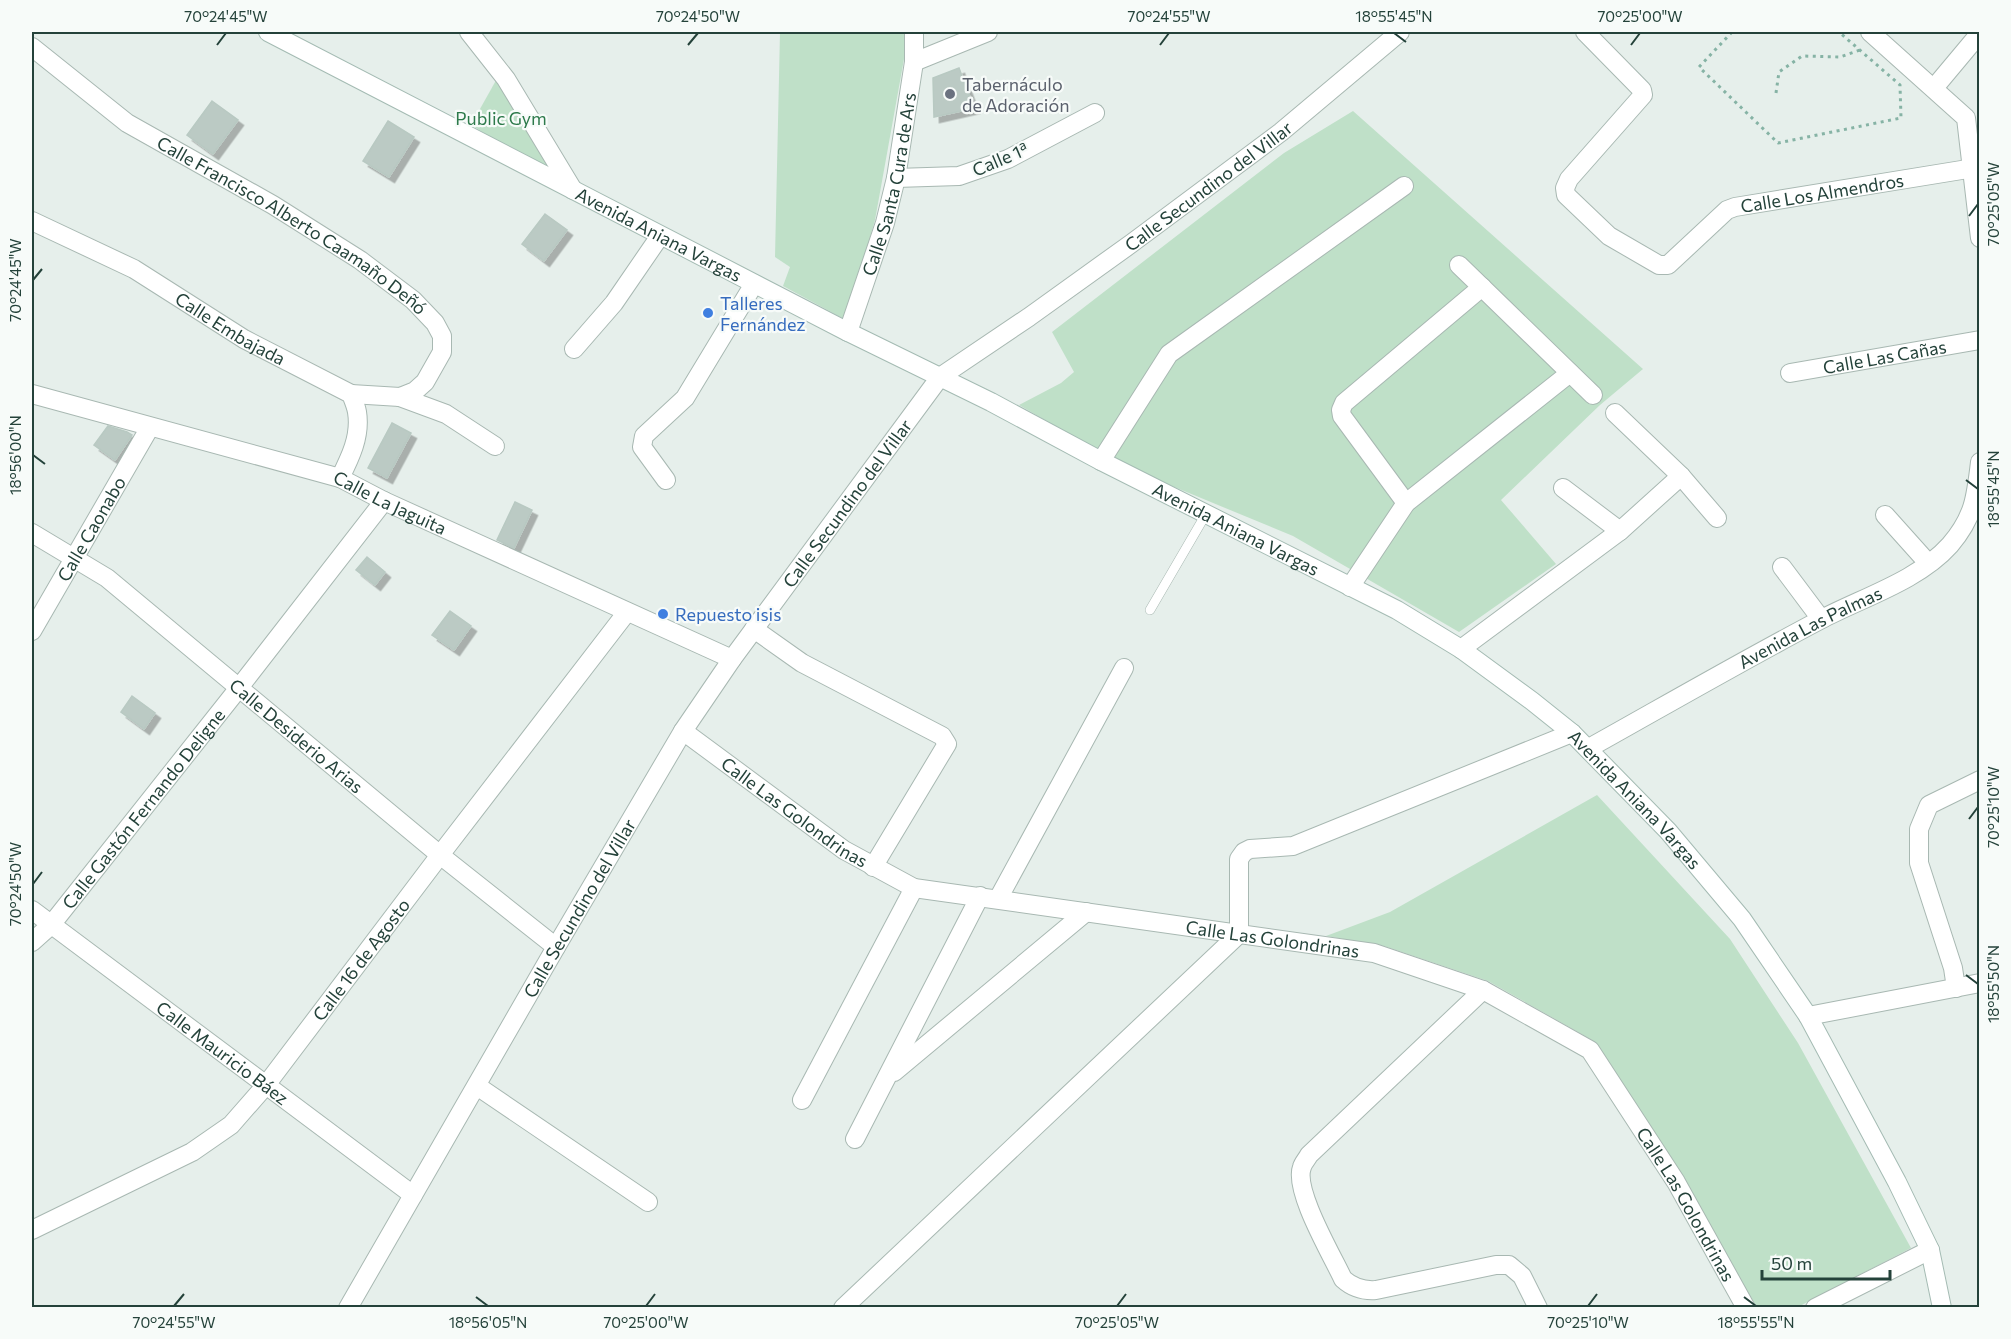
<svg xmlns="http://www.w3.org/2000/svg" width="2011" height="1339" font-family="Commissioner,sans-serif">
  <style>
    .green { fill: #bfe0c8 }
    .building { fill: #bbcac4; stroke: #b8c9c2; stroke-width: 1.5; filter: url(#shadow) }
    .lines { fill: none; stroke-linecap: round; stroke-linejoin: round }
    .service-casing { stroke: #a8b8b2; stroke-width: 10 }
    .minor-casing { stroke: #a8b8b2; stroke-width: 20 }
    .tertiary-casing { stroke: #a8b8b2; stroke-width: 20 }
    .secondary-casing { stroke: #a4bbb3; stroke-width: 20 }
    .path { stroke: #86b3a5; stroke-width: 3; stroke-dasharray: 3 4.5; stroke-linecap: butt }
    .service { stroke: #fff; stroke-width: 9 }
    .minor { stroke: #fff; stroke-width: 18 }
    .tertiary { stroke: #fff; stroke-width: 18 }
    .secondary { stroke: #fff; stroke-width: 18 }
    .ticks { fill: none; stroke: #24423a; stroke-width: 2 }
    .worship-dot { fill: #6b7280; stroke: #f7fbf9; stroke-width: 2 }
    .shop-dot { fill: #3f7fe0; stroke: #f7fbf9; stroke-width: 2 }
    .labels { text-anchor: middle; dominant-baseline: central; stroke-width: 4.5; stroke-linejoin: round; paint-order: stroke }
    .worship-label { font-size: 18px; fill: #5b616d; stroke: #f7fbf9; text-anchor: start }
    .park-label { font-size: 18px; fill: #2d7a4b; stroke: #f7fbf9 }
    .street-label { font-size: 18px; fill: #24423a; stroke: #f7fbf9 }
    .shop-label { font-size: 18px; fill: #366cbe; stroke: #f7fbf9; text-anchor: start }
    .neatline { fill: none; stroke: #24423a; stroke-width: 2 }
    .ticks-label { font-size: 15px; text-anchor: middle; fill: #24423a }
  </style>
  <defs>
    <filter id="shadow"><feDropShadow dx="5.5" dy="5.5" stdDeviation="0" flood-color="#0004"/></filter>
  </defs>
  <rect width="100%" height="100%" fill="#e6efeb"/>
  <g class="green">
    <path d="M780,32h124v27l-29,161 -29,100 -63,-34 7,-19 -15,-10z"/>
    <path d="M499,75l69,110 -97,-60z"/>
    <path d="M1353,111l290,258 -43,36 -99,95 55,64 -97,68 -166,-96 -167,-69 -107,-62 42,-22 13,-11 -22,-40 232,-179z"/>
    <path d="M1597,795l133,144 68,104 113,205 -113,59h-41l-165,-267 -104,-59 -104,-35 -58,-10 64,-24z"/>
  </g>
  <g class="building">
    <path d="M959,68l15,40 -40,9 -1,-39z"/>
    <path d="M212,101l26,19 -25,34 -26,-19z"/>
    <path d="M388,121l26,16 -25,40 -26,-16z"/>
    <path d="M545,214l22,16 -23,31 -22,-17z"/>
    <path d="M392,423l19,10 -24,45 -19,-10z"/>
    <path d="M108,426l19,6 5,3 -17,25 -21,-15z"/>
    <path d="M515,502l17,8 -18,38 -17,-8z"/>
    <path d="M367,557l18,15 -10,13 -19,-15z"/>
    <path d="M450,611l21,15 -17,24 -22,-15z"/>
    <path d="M132,696l23,17 -11,16 -23,-17z"/>
  </g>
  <g class="lines">
    <defs>
      <path id="service" d="M1150,610l56,-96"/>
      <g id="minor">
        <path d="M469,32l37,47 67,111"/>
        <path id="s1" d="M1585,32l57,58 1,5 -74,84 -4,9 1,7 43,41 50,29h9l59,-55 8,-3 245,-40"/>
        <path d="M1870,32l96,86 14,120"/>
        <path id="s2" d="M32,47l95,76 146,82 87,55 53,40 22,23 7,13v16l-17,30 -10,9 -15,6 -49,-3"/>
        <path d="M914,62l74,-30"/>
        <path d="M1934,88l46,-55"/>
        <path d="M896,178l63,-2 49,-17 87,-46"/>
        <path id="s3" d="M32,221l102,48 110,70 107,55c2,5 5,12 6,18 4,24 -7,46 -17,66"/>
        <path d="M1459,265l134,130"/>
        <path d="M574,349l40,-46 46,-67"/>
        <path id="s4" d="M1790,373l190,-33"/>
        <path id="s5" d="M32,394l308,84 44,23 348,158"/>
        <path d="M400,397l46,17 49,32"/>
        <path d="M1615,413l66,63 36,42"/>
        <path d="M1101,461l68,-107 235,-168"/>
        <path d="M666,480l-24,-33 2,-11 41,-38 69,-114"/>
        <path d="M1563,488l57,43"/>
        <path d="M1406,503l-64,-87 -1,-6 3,-7 138,-116"/>
        <path d="M1885,515l43,48"/>
        <path id="s6" d="M32,533l75,45 333,277 116,92"/>
        <path d="M1782,567l39,52"/>
        <path d="M1350,587l56,-84 164,-130"/>
        <path d="M754,629l48,34 140,73 5,8 -74,123"/>
        <path id="s7" d="M32,631l118,-204"/>
        <path d="M1461,649l159,-118 61,-55"/>
        <path id="s8" d="M683,731l161,119 70,38 460,65 109,37 107,60 86,132 70,126"/>
        <path id="s9" d="M1589,748c77,-43 153,-87 231,-128 41,-22 98,-39 130,-75 24,-28 26,-48 30,-83"/>
        <path d="M998,899l126,-231"/>
        <path id="s10" d="M32,910l381,285"/>
        <path id="s11" d="M32,942l19,-17 187,-236 146,-188"/>
        <path d="M1956,988l-3,-20 -34,-105v-34l10,-24 51,-25"/>
        <path d="M1483,990l-174,165c-2,4 -6,8 -7,12 -9,23 31,90 41,112 10,9 20,12 33,11l120,-25h13l13,11 16,32"/>
        <path d="M1808,1016l172,-33"/>
        <path d="M894,1072l192,-160"/>
        <path d="M477,1086l171,116"/>
        <path d="M802,1100l112,-212"/>
        <path d="M855,1139l125,-243"/>
        <path id="s12" d="M32,1230l160,-78 39,-27 35,-40 174,-230 187,-243"/>
        <path id="s13" d="M348,1308l208,-361 127,-216 49,-72 208,-282 89,-60 103,-74 149,-111 119,-100"/>
        <path d="M843,1308l396,-374v-75l5,-7 6,-3 43,-3 279,-113"/>
      </g>
      <g id="tertiary">
        <path id="s14" d="M848,332l37,-109 11,-45 18,-116v-30"/>
        <path d="M1815,1308l115,-58"/>
      </g>
      <g id="secondary">
        <path id="s15" d="M268,32l580,300 143,70 110,59 296,149 64,39 71,52 40,32 96,98 74,88 66,97 89,166 33,68 12,58"/>
      </g>
    </defs>
    <use href="#service" class="service-casing"/>
    <use href="#minor" class="minor-casing"/>
    <use href="#tertiary" class="tertiary-casing"/>
    <use href="#secondary" class="secondary-casing"/>
    <g class="path">
      <path d="M1732,32l-33,35 79,76 123,-25 -1,-33 -61,-53"/>
      <path d="M1776,93l3,-21 23,-16 38,1 20,-7"/>
    </g>
    <use href="#service" class="service"/>
    <use href="#minor" class="minor"/>
    <use href="#tertiary" class="tertiary"/>
    <use href="#secondary" class="secondary"/>
  </g>
  <path class="ticks" d="M1394,33l12,9M217,45l9,-12M688,45l10,-12M1160,45l9,-12M1631,45l9,-12M1969,216l9,-12M33,280l9,-11M33,455l12,9M1966,480l12,9M1969,819l9,-12M33,884l9,-12M1966,975l12,9M476,1297l12,9M1744,1297l12,9M174,1306l10,-12M646,1306l9,-12M1117,1306l9,-12M1588,1306l9,-12"/>
  <circle class="worship-dot" cx="950" cy="94" r="6"/>
  <g class="shop-dot">
    <circle cx="708" cy="313" r="6"/>
    <circle cx="663" cy="614" r="6"/>
  </g>
  <g class="labels">
    <g class="worship-label">
      <text x="962" y="84">Tabernáculo<tspan x="962" dy="21">de Adoración</tspan></text>
    </g>
    <g class="park-label">
      <text x="501" y="118">Public Gym</text>
    </g>
    <g class="street-label">
      <text transform="translate(1000 159) rotate(-23)">Calle 1ª</text>
      <text stroke="none"><textPath href="#s14" startOffset="154">Calle Santa Cura de Ars</textPath></text>
      <text stroke="none"><textPath href="#s13" startOffset="1434">Calle Secundino del Villar</textPath></text>
      <text stroke="none"><textPath href="#s1" startOffset="519">Calle Los Almendros</textPath></text>
      <text stroke="none"><textPath href="#s2" startOffset="316">Calle Francisco Alberto Caamaño Deñó</textPath></text>
      <text stroke="none"><textPath href="#s15" startOffset="440">Avenida Aniana Vargas</textPath></text>
      <text stroke="none"><textPath href="#s3" startOffset="226">Calle Embajada</textPath></text>
      <text stroke="none"><textPath href="#s4" startOffset="96">Calle Las Cañas</textPath></text>
      <text stroke="none"><textPath href="#s13" startOffset="948">Calle Secundino del Villar</textPath></text>
      <text stroke="none"><textPath href="#s5" startOffset="375">Calle La Jaguita</textPath></text>
      <text stroke="none"><textPath href="#s7" startOffset="118">Calle Caonabo</textPath></text>
      <text stroke="none"><textPath href="#s15" startOffset="1088">Avenida Aniana Vargas</textPath></text>
      <text stroke="none"><textPath href="#s9" startOffset="252">Avenida Las Palmas</textPath></text>
      <text stroke="none"><textPath href="#s6" startOffset="334">Calle Desiderio Arias</textPath></text>
      <text stroke="none"><textPath href="#s15" startOffset="1574">Avenida Aniana Vargas</textPath></text>
      <text stroke="none"><textPath href="#s11" startOffset="174">Calle Gastón Fernando Deligne</textPath></text>
      <text stroke="none"><textPath href="#s8" startOffset="138">Calle Las Golondrinas</textPath></text>
      <text stroke="none"><textPath href="#s13" startOffset="462">Calle Secundino del Villar</textPath></text>
      <text stroke="none"><textPath href="#s8" startOffset="642">Calle Las Golondrinas</textPath></text>
      <text stroke="none"><textPath href="#s12" startOffset="436">Calle 16 de Agosto</textPath></text>
      <text stroke="none"><textPath href="#s10" startOffset="238">Calle Mauricio Báez</textPath></text>
      <text stroke="none"><textPath href="#s8" startOffset="1164">Calle Las Golondrinas</textPath></text>
    </g>
    <g class="shop-label">
      <text x="720" y="303">Talleres<tspan x="720" dy="21">Fernández</tspan></text>
      <text x="675" y="614">Repuesto isis</text>
    </g>
  </g>
  <rect width="2011" height="1339" fill="none" stroke="#f7fbf9" stroke-width="66"/>
  <path d="M1762 1270v9h128v-9" fill="none" stroke="#24423a" stroke-width="3"/>
  <text x="1771" y="1270" font-size="18" fill="#24423a" stroke="#f7fbf9" stroke-width="4.5" paint-order="stroke">50 m</text>
  <rect x="33" y="33" width="1945" height="1273" class="neatline"/>
  <g class="ticks-label">
    <text x="226" y="22">70°24'45"W</text>
    <text x="698" y="22">70°24'50"W</text>
    <text x="1169" y="22">70°24'55"W</text>
    <text x="1394" y="22">18°55'45"N</text>
    <text x="1640" y="22">70°25'00"W</text>
    <text transform="translate(1994 204) rotate(-90)" y="5">70°25'05"W</text>
    <text transform="translate(16 280) rotate(-90)" y="5">70°24'45"W</text>
    <text transform="translate(16 455) rotate(-90)" y="5">18°56'00"N</text>
    <text transform="translate(1994 489) rotate(-90)" y="5">18°55'45"N</text>
    <text transform="translate(1994 807) rotate(-90)" y="5">70°25'10"W</text>
    <text transform="translate(16 884) rotate(-90)" y="5">70°24'50"W</text>
    <text transform="translate(1994 984) rotate(-90)" y="5">18°55'50"N</text>
    <text x="174" y="1328">70°24'55"W</text>
    <text x="488" y="1328">18°56'05"N</text>
    <text x="646" y="1328">70°25'00"W</text>
    <text x="1117" y="1328">70°25'05"W</text>
    <text x="1588" y="1328">70°25'10"W</text>
    <text x="1756" y="1328">18°55'55"N</text>
  </g>
</svg>
